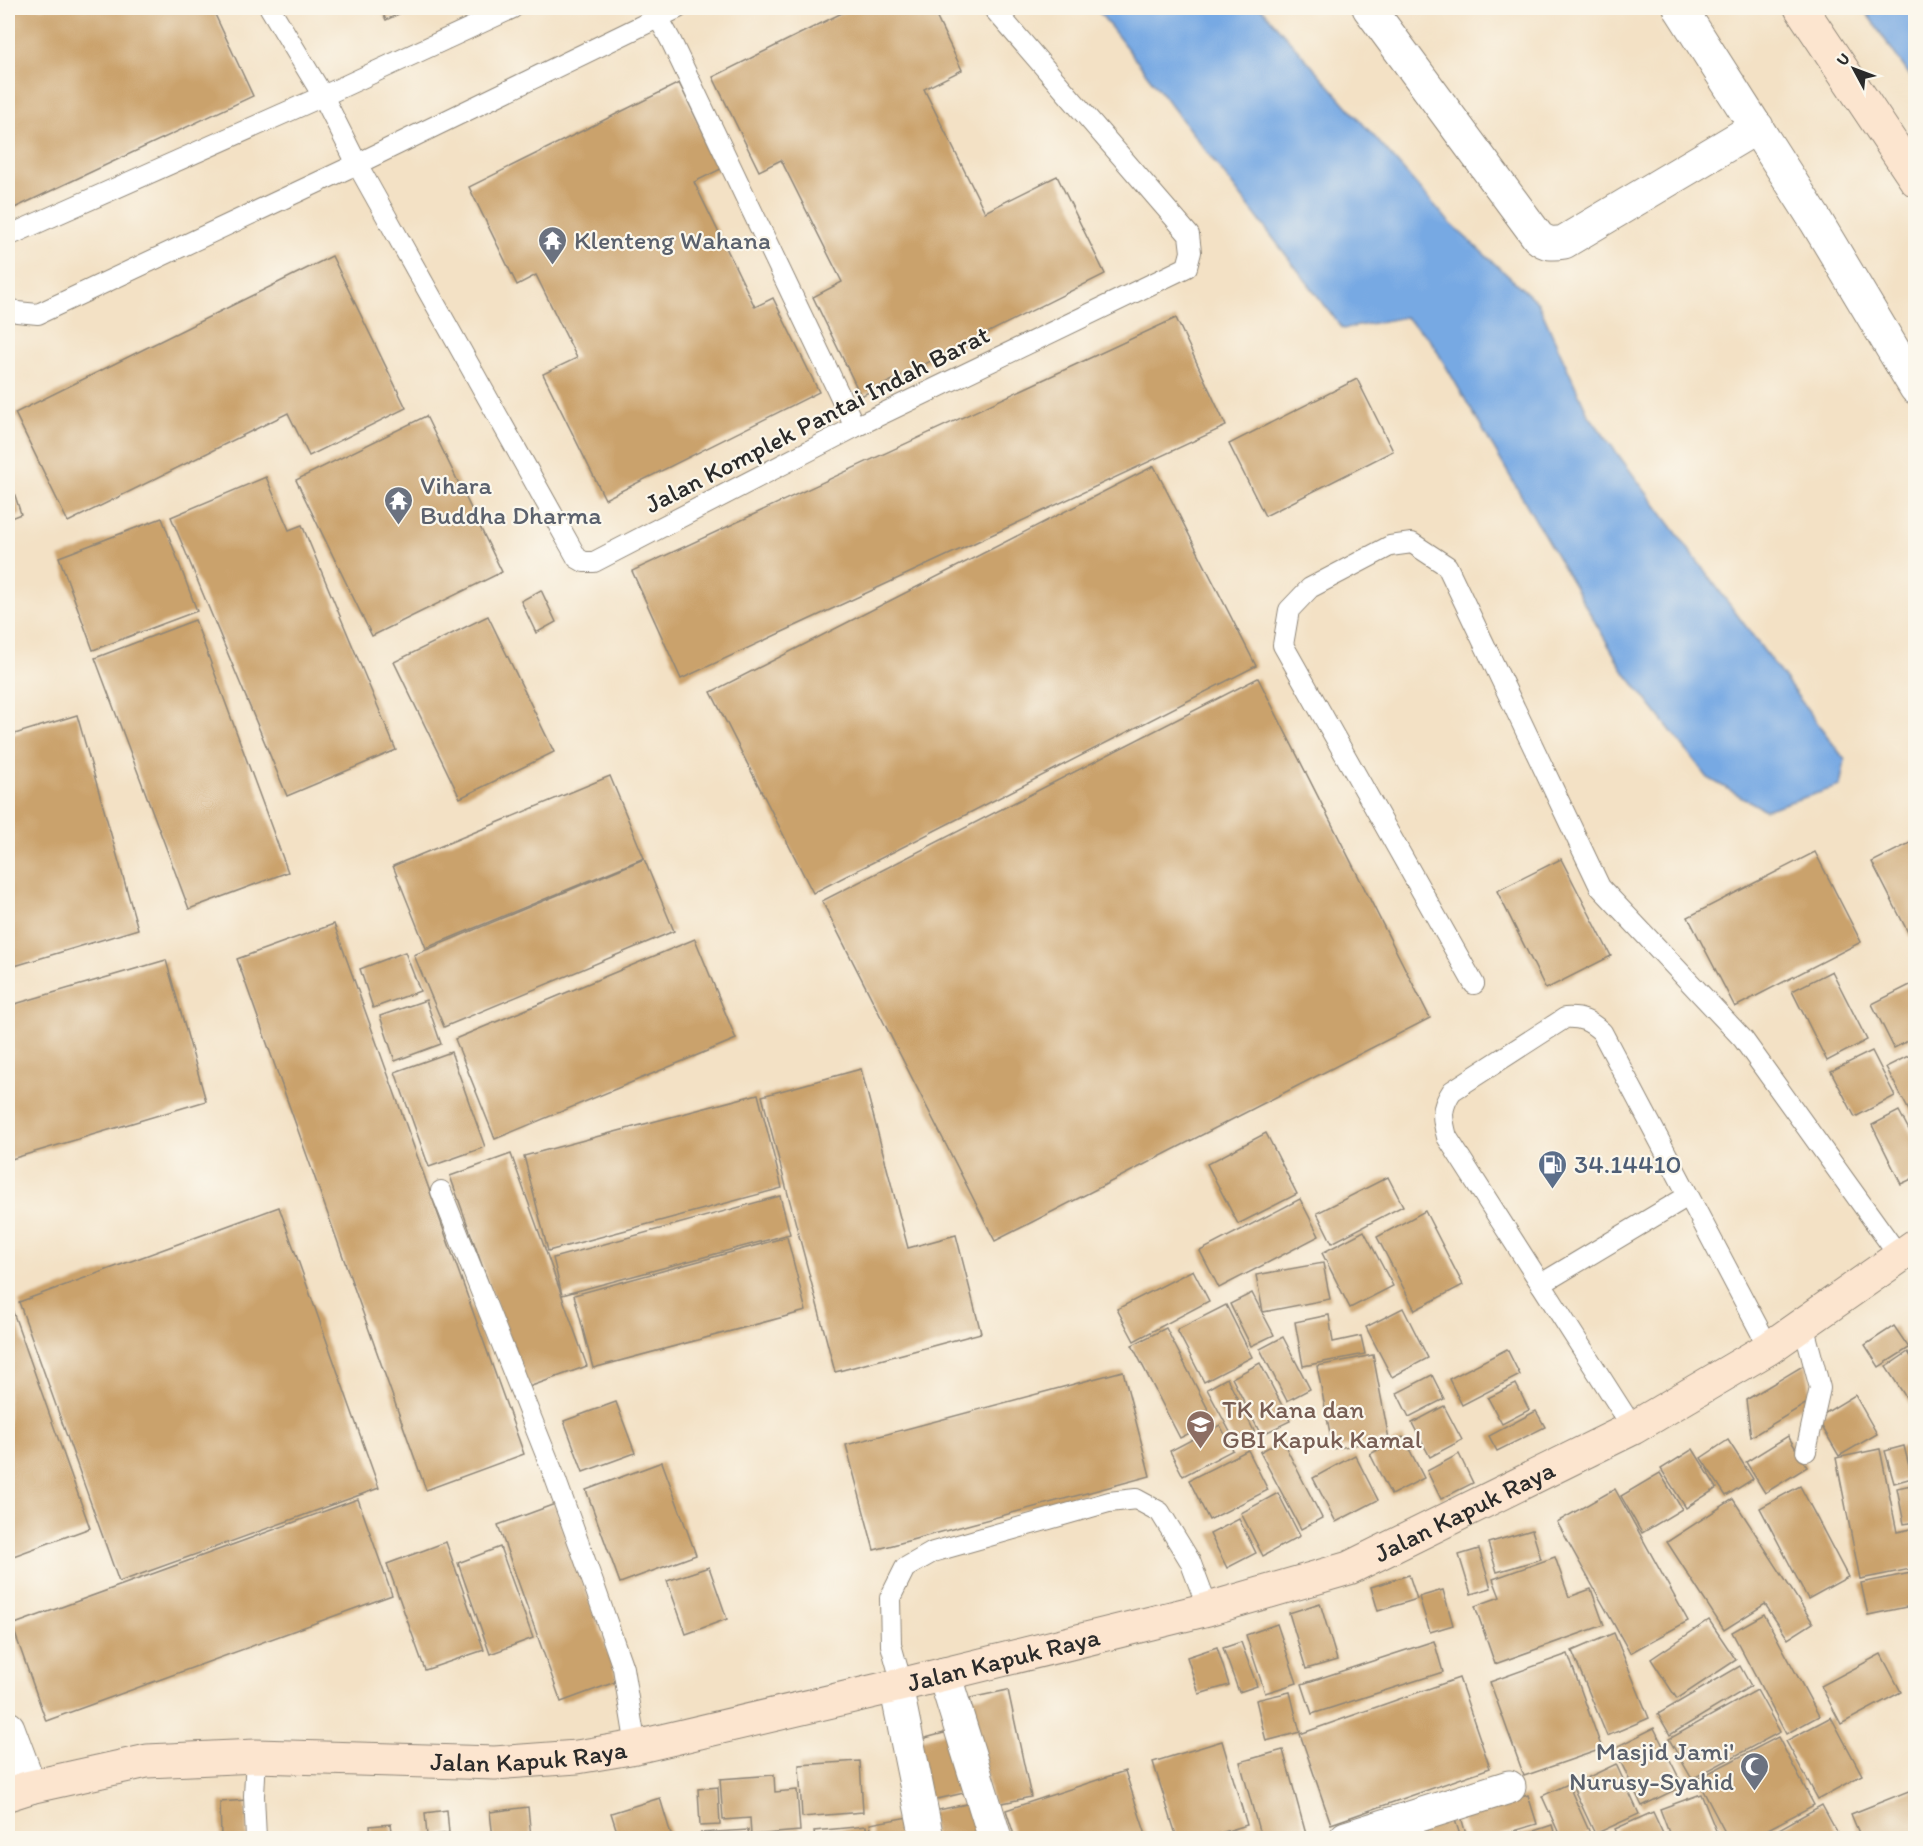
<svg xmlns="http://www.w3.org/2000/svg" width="1923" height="1846" font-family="Itim,sans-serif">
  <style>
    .water { fill: #77a9e3; stroke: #516a87; stroke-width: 1.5 }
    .building { fill: #caa26c }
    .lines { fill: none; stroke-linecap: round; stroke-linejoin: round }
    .service-casing { stroke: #8f8678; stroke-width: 22 }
    .minor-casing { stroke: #8f8678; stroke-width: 35 }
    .secondary-casing { stroke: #8f8678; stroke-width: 35 }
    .service { stroke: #fff; stroke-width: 20 }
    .minor { stroke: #fff; stroke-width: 33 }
    .secondary { stroke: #fce5cf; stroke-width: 33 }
    .labels { text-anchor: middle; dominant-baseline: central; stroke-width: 4.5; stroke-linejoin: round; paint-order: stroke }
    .worship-label { font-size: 26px; fill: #5b616d; stroke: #fbf7ec; text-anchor: start }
    .street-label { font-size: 26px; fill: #2b2b2b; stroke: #fbf7ec }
    .service-label { font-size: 26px; fill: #4e5e75; stroke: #fbf7ec; text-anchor: start }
    .education-label { font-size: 26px; fill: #785e54; stroke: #fbf7ec; text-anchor: start }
  </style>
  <rect width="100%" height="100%" fill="#fbf7ec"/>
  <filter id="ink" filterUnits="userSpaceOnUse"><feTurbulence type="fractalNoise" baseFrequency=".0167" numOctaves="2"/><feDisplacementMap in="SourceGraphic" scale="12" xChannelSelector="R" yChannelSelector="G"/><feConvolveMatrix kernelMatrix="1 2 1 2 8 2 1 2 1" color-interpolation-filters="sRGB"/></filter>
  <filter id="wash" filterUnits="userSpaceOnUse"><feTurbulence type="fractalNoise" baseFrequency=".008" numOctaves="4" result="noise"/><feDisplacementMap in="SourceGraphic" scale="24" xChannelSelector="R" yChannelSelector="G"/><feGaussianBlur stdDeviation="1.35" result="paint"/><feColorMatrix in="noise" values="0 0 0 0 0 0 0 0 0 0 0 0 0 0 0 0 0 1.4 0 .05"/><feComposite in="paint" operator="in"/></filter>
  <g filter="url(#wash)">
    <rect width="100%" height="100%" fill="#f3e1c5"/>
    <g class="water">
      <path d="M1096,8h165l190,216 87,79 50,111 257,346 -5,26 -75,24 -57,-32 -85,-108 -193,-331 -25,-22 -62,12z"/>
      <path d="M1863,8h52v75z"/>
    </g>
    <g id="blocks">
      <g class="building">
        <path d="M8,8h204l41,88 -245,115z"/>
        <path d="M380,8h31l-25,12z"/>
        <path d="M852,8h80l30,62 -38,19 61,123 72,-36 48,98 -244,122 -48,-99 29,-15 -61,-122 -22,11 -46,-94z"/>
        <path d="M679,83l42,86 -27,13 61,125 18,-9 46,94 -214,107 -62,-125 34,-16 -41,-83 -19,10 -48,-98z"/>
        <path d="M332,256l74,152 -97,48 -21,-43 -220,109 -53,-109z"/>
        <path d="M1176,318l50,108 -545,253 -49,-108z"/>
        <path d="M1357,379l36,72 -128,65 -36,-72z"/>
        <path d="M426,416l76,156 -130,64 -76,-156z"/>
        <path d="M1154,466l102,200 -443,227 -102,-201z"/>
        <path d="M8,474l13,40 -13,5z"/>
        <path d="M266,477l23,53 13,-5 94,225 -109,46 -116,-279z"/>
        <path d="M162,518l35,93 -104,39 -34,-93z"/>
        <path d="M541,590l15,32 -20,11 -15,-32z"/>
        <path d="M488,616l66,136 -94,46 -66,-136z"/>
        <path d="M195,620l93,252 -99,37 -94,-251z"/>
        <path d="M1258,678l172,340 -435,223 -173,-340z"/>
        <path d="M77,715l61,214 -130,39v-232z"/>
        <path d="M610,776l34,82 -218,90 -33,-82z"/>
        <path d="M1916,840v108l-44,-86z"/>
        <path d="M1815,852l46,90 -126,65 -47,-90z"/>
        <path d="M644,859l30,72 -230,96 -30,-72z"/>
        <path d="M1561,859l50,97 -65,33 -49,-98z"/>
        <path d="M334,924l190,530 -98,36 -189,-531z"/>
        <path d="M695,939l41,100 -241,100 -40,-100z"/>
        <path d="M405,952l15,39 -47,17 -13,-39z"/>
        <path d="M166,960l40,141 -198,59v-154z"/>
        <path d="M1832,971l35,69 -40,21 -35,-70z"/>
        <path d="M1916,982v55l-22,11 -22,-44z"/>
        <path d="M426,1000l15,44 -46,17 -15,-45z"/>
        <path d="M1872,1051l23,45 -40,21 -24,-46z"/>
        <path d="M451,1052l34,95 -56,20 -34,-95z"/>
        <path d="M1916,1052v72l-30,-57z"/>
        <path d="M861,1069l47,179 48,-13 25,98 -146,39 -73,-276z"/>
        <path d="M758,1094l24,94 -234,63 -24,-95z"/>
        <path d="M1899,1111l17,32v34l-15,7 -29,-59z"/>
        <path d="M1266,1133l31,61 -59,30 -31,-60z"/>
        <path d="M511,1154l76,212 -61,22 -76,-212z"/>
        <path d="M1388,1177l15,29 -71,37 -15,-30z"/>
        <path d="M780,1196l10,38 -228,61 -9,-37z"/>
        <path d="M1300,1199l19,37 -100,52 -19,-37z"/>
        <path d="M279,1207l100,281 -260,94 -100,-280z"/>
        <path d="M1425,1211l38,74 -48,25 -38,-73z"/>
        <path d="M1364,1231l29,55 -43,22 -28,-55z"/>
        <path d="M787,1237l19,74 -213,57 -19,-73z"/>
        <path d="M1323,1263l7,36 -67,13 -7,-37z"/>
        <path d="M1193,1270l16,31 -75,40 -17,-32z"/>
        <path d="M1252,1293l22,42 -23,11 -21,-42z"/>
        <path d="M8,1298l82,230 -82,30z"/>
        <path d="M1226,1305l26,52 -48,25 -27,-52z"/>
        <path d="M1403,1308l25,50 -36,19 -26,-50z"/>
        <path d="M1329,1315l4,27 28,-6 4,18 -62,12 -8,-44z"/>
        <path d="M1894,1326l15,22 -30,19 -14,-22z"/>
        <path d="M1166,1328l48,93 -34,17 -48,-93z"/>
        <path d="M1283,1337l27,52 -23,12 -27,-52z"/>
        <path d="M1507,1349l13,26 -58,30 -13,-26z"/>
        <path d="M1908,1352l8,12v38l-5,3 -25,-38z"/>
        <path d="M1373,1355l16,84 -56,10 -16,-83z"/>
        <path d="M1260,1363l30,58 -29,14 -29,-57z"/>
        <path d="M1806,1364l6,36 -61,37 -5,-37z"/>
        <path d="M1123,1371l27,105 -276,74 -28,-105z"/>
        <path d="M1432,1375l12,24 -35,18 -12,-24z"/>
        <path d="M1227,1378l28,55 -19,10 -29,-54z"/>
        <path d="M1516,1384l13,26 -27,14 -14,-26z"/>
        <path d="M1855,1395l22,39 -38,22 -22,-38z"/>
        <path d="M616,1402l19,51 -52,19 -19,-51z"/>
        <path d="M1444,1406l18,34 -32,17 -18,-34z"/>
        <path d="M1536,1411l9,16 -48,24 -8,-15z"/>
        <path d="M1220,1425l13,25 -50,26 -13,-25z"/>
        <path d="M1788,1436l19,31 -42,26 -19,-31z"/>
        <path d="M1403,1437l21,41 -33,17 -21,-41z"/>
        <path d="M1282,1440l40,78 -21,11 -41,-77z"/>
        <path d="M1728,1440l25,39 -27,17 -25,-38z"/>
        <path d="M1904,1446l8,32 -18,5 -9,-32z"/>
        <path d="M1693,1449l24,39 -31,20 -25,-39z"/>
        <path d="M1880,1449l17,83 19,-4v40l-56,11 -24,-121z"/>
        <path d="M1248,1450l20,40 -59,30 -20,-40z"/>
        <path d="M1459,1454l14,29 -32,16 -14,-28z"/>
        <path d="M1355,1455l23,45 -42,22 -23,-44z"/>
        <path d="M662,1462l34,93 -76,28 -34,-93z"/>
        <path d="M1660,1473l22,36 -40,24 -21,-37z"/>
        <path d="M1916,1484v38l-12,2 -7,-36z"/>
        <path d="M1800,1486l48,91 -40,22 -48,-91z"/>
        <path d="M1615,1489l73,132 -58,32 -73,-131z"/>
        <path d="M1278,1493l22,43 -37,20 -22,-43z"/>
        <path d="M358,1499l34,96 -346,126 -34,-96z"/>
        <path d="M1733,1499l80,124 -25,16 -23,-35 -41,26 -57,-88z"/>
        <path d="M555,1504l63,177 -57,21 -63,-177z"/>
        <path d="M1239,1519l17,34 -29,15 -17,-34z"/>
        <path d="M1532,1530l9,29 -44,13 -9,-29z"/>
        <path d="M446,1542l38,108 -59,20 -38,-106z"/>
        <path d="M500,1547l33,91 -43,16 -32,-91z"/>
        <path d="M1479,1549l12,39 -20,6 -12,-39z"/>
        <path d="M1555,1557l14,40 22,-8 13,36 -109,39 -20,-58 25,-9 -7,-18z"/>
        <path d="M709,1567l18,52 -41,15 -19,-53z"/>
        <path d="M1916,1572v33l-48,10 -7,-32z"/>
        <path d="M1409,1575l8,24 -39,12 -7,-24z"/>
        <path d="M1443,1590l10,35 -23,7 -11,-35z"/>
        <path d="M1320,1603l17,57 -31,9 -17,-56z"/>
        <path d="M1764,1614l55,102 -33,18 -54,-102z"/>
        <path d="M1709,1620l27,40 -59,39 -26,-40z"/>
        <path d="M1277,1624l20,59 -32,10 -19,-58z"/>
        <path d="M1614,1633l35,85 -42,18 -35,-85z"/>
        <path d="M1434,1641l9,31 -131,42 -10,-30z"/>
        <path d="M1241,1642l16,44 -18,6 -16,-44z"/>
        <path d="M1217,1647l12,38 -30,9 -12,-37z"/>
        <path d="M1568,1654l34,95 -78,27 -34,-94z"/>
        <path d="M1881,1654l20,38 -60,32 -20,-38z"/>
        <path d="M1740,1666l11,20 -81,49 -12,-21z"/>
        <path d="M1459,1678l31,90 -159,56 -31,-90z"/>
        <path d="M1008,1690l23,107 -38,8 -23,-107z"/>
        <path d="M1757,1690l23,42 -88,47 -23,-40z"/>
        <path d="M1290,1692l10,40 -34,9 -10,-41z"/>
        <path d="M1831,1717l31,58 -44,24 -32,-58z"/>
        <path d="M1654,1728l29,58 -41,20 -28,-58z"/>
        <path d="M959,1729l14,62 -45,10 -14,-60z"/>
        <path d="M1778,1737l36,68 -63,33h-23l-31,-59z"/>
        <path d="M1222,1741l25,84 -43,13h-27l-24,-76z"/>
        <path d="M1283,1750l24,88h-46l-21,-76z"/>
        <path d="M860,1761l3,51 -61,5 -3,-52z"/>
        <path d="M1616,1764l23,50 -44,20 -23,-49z"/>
        <path d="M1125,1771l22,67h-132l-9,-28z"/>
        <path d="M774,1775l1,17 22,-2 3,41 -49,4 -1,-17 -27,2 -3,-41z"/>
        <path d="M1568,1784l22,49 -12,5h-17l-19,-42z"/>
        <path d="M718,1787l2,38 -20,1 -2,-37z"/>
        <path d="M1916,1788v50h-55l-10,-24z"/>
        <path d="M1701,1794l18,44h-48l-11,-29z"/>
        <path d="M1528,1795l9,29 -46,14h-24l-6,-21z"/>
        <path d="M660,1798l12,40h-53l-8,-25z"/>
        <path d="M246,1800l1,38h-26l-1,-36z"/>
        <path d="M981,1801l8,37h-54l-6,-26z"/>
        <path d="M1822,1805l18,33h-56l-5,-9z"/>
        <path d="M528,1807l3,31h-38l-3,-26z"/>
        <path d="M447,1810l2,23 -22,3 -2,-23z"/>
        <path d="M1653,1812l12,26h-46l-4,-9z"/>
        <path d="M919,1815l5,23h-51l-3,-14z"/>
        <path d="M1455,1820l6,18h-64z"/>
        <path d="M391,1824l2,14h-22l-1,-12z"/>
        <path d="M1552,1825l4,13h-33l-1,-3z"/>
        <path d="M866,1826l1,12h-52l-1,-7z"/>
        <path d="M748,1830l1,8h-48l-1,-5z"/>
        <path d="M1775,1831l4,7h-19z"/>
      </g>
    </g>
  </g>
  <g filter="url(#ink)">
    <use href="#blocks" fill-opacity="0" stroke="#8f8678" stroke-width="1.5"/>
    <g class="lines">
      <defs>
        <g id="service">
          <path d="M270,8l53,88 34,68 220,394 7,4h10l261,-135 332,-160 4,-15 -2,-17 -196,-227"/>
          <path d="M658,17l13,24 184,386"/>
          <path d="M8,236l315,-140 190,-88"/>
          <path d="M8,307l9,5 21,2 319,-150 321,-156"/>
          <path d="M1474,984l-191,-339 6,-35 21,-22 80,-42 22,-3 35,23 153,321 143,152 156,217"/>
          <path d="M441,1191l113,284 41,113 28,80 13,79"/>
          <path d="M1541,1284l147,-88"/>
          <path d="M1803,1324l17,64 -14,63"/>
          <path d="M1633,1428l-186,-291c-5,-19 -7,-28 5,-46l113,-73c17,-1 25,3 37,14l167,316"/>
          <path d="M902,1684l-11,-39 -1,-47 15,-30 28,-16 176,-50 27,-3 24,13 30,49 18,48"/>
          <path d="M256,1756l-2,40 2,42"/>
        </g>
        <g id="minor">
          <path d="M1369,8l169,229c8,7 15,7 26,5l193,-115"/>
          <path d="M1680,8l136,213 100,167"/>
          <path d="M944,1674l51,164"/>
          <path d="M896,1686l31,152"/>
          <path d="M8,1728l22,59"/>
          <path d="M1346,1838l163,-51"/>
        </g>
        <g id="secondary">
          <path d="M1801,8l115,172"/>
          <path id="s1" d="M8,1794l22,-7 117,-26 109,-5 239,7 82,-6 59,-10 260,-61 312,-77 141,-41 284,-140 136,-80 147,-103"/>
        </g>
      </defs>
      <use href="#service" class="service-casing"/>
      <use href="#minor" class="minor-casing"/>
      <use href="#secondary" class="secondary-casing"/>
      <use href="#service" class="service"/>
      <use href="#minor" class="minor"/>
      <use href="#secondary" class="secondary"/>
    </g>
  </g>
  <defs>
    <symbol id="temple-pin" viewBox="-11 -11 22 30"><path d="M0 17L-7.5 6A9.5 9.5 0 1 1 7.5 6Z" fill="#6b7280" stroke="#fbf7ec"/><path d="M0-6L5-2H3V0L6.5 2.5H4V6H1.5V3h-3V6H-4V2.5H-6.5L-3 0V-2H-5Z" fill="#fff"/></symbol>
    <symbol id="fuel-pin" viewBox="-11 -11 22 30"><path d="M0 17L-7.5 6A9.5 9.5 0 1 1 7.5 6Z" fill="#5c6f8a" stroke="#fbf7ec"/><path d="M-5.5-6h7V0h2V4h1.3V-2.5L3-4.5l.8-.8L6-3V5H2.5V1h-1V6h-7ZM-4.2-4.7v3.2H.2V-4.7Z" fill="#fff"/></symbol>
    <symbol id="school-pin" viewBox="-11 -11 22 30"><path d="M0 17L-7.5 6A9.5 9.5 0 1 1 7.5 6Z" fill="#8d6e63" stroke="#fbf7ec"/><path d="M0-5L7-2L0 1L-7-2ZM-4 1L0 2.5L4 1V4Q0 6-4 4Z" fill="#fff"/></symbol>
    <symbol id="mosque-pin" viewBox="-11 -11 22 30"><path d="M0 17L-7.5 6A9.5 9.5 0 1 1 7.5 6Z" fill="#6b7280" stroke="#fbf7ec"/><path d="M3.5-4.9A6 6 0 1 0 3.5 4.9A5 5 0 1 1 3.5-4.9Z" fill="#fff"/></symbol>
  </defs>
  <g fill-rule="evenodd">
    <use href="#temple-pin" x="536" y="224" width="33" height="45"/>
    <use href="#temple-pin" x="382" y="484" width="33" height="45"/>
    <use href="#fuel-pin" x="1536" y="1148" width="33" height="45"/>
    <use href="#school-pin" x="1184" y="1408" width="33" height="45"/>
    <use href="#mosque-pin" x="1738" y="1750" width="33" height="45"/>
  </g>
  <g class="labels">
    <g class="worship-label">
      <text x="574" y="240">Klenteng Wahana</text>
      <text x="420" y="485">Vihara<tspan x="420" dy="30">Buddha Dharma</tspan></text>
      <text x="1734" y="1751" text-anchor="end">Masjid Jami'<tspan x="1734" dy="30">Nurusy-Syahid</tspan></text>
    </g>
    <g class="street-label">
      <text transform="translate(817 419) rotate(-27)">Jalan Komplek Pantai Indah Barat</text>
      <text stroke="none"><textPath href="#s1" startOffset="1497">Jalan Kapuk Raya</textPath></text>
      <text stroke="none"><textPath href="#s1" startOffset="1011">Jalan Kapuk Raya</textPath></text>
      <text stroke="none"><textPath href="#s1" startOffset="525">Jalan Kapuk Raya</textPath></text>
    </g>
    <g class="service-label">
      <text x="1574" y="1164">34.14410</text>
    </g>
    <g class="education-label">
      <text x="1222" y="1409">TK Kana dan<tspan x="1222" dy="30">GBI Kapuk Kamal</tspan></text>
    </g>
  </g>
  <rect width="1923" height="1846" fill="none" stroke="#fbf7ec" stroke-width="30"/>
  <g transform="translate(1854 69) rotate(311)" stroke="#fbf7ec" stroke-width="4.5" paint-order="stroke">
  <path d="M0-4.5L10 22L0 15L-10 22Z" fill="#2b2b2b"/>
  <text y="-9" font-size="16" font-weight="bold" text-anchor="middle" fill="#2b2b2b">U</text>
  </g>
</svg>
